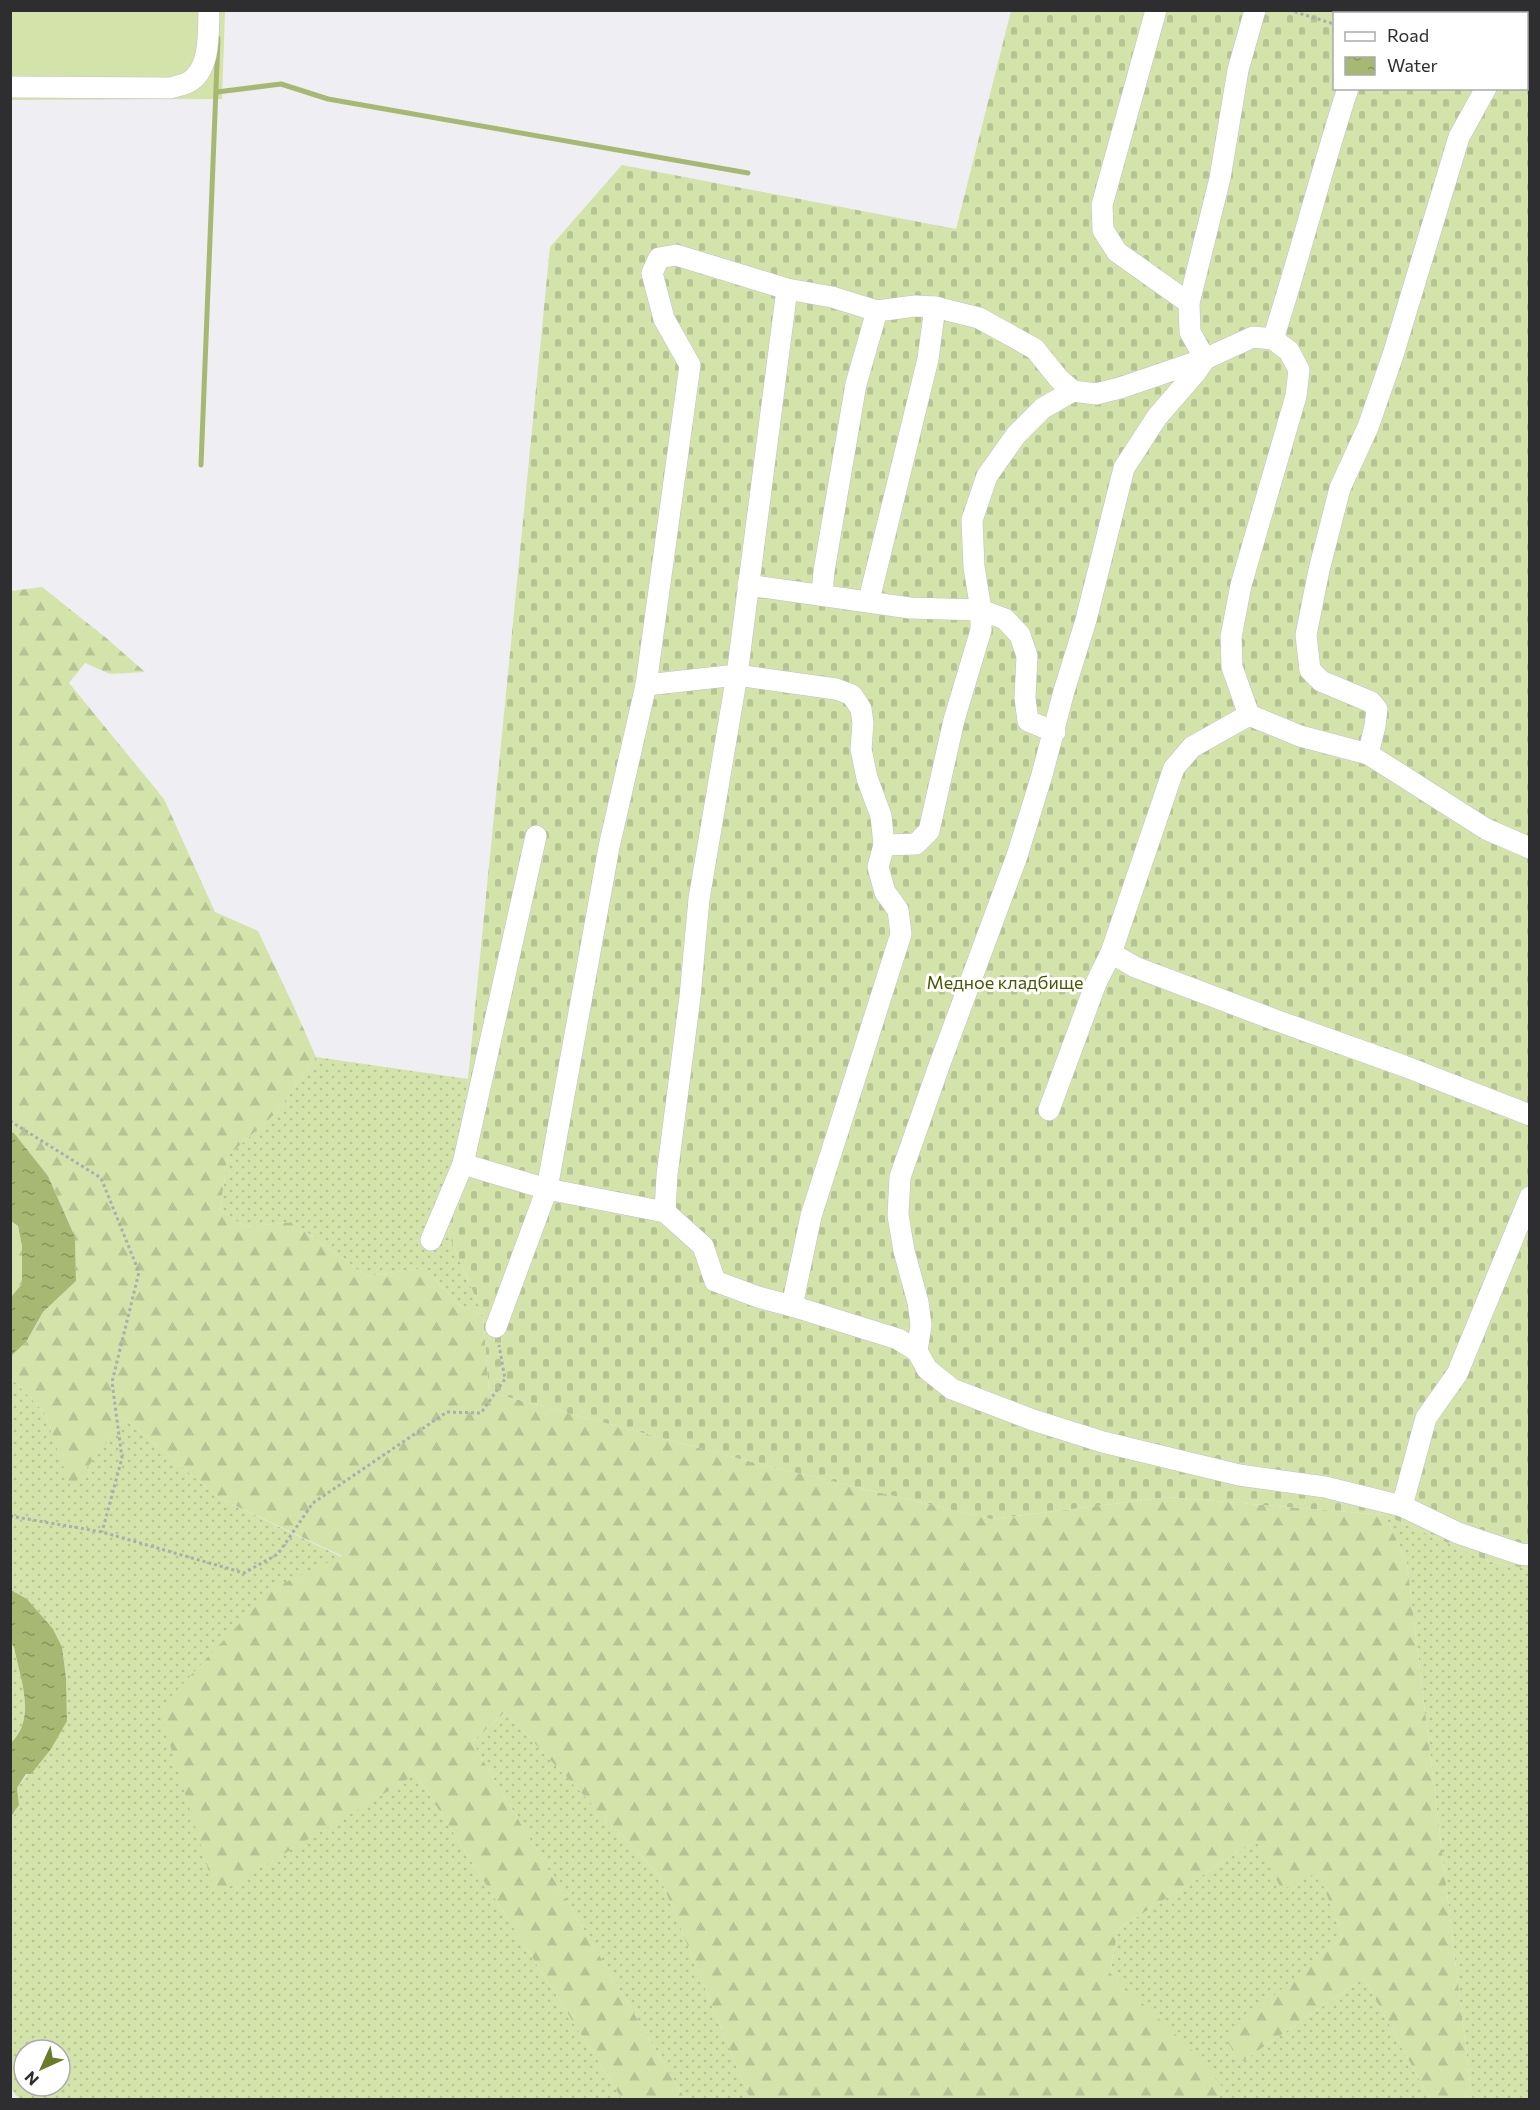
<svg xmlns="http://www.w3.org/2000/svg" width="1540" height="2110" font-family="Commissioner,sans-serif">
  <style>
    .grass { fill: url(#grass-dots); fill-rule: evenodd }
    .forest { fill: url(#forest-firs) }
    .cemetery { fill: url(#cemetery-stones); fill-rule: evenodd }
    .garden { fill: #d4e3aa }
    .water { fill: url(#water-ripples) }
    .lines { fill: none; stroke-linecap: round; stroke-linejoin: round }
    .stream { stroke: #a6b871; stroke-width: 5 }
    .minor-casing { stroke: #c1c0c5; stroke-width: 22 }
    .path { stroke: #adacb0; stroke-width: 3; stroke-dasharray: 3 3; stroke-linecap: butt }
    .minor { stroke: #fff; stroke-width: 21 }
    .labels { text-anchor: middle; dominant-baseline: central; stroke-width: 6; stroke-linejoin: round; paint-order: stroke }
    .park-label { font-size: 18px; fill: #495803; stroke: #fff }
  </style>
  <defs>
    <pattern id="grass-dots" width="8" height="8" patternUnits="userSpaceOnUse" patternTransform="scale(1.5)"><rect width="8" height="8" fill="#d4e3aa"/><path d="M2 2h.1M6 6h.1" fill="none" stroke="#b6c393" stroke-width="1.8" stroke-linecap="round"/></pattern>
    <pattern id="forest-firs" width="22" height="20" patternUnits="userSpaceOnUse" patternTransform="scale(1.5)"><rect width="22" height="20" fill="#d4e3aa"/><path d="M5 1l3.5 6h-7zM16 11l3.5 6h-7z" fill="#b6c393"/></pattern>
    <pattern id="cemetery-stones" width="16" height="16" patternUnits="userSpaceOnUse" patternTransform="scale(1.5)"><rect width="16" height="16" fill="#d4e3aa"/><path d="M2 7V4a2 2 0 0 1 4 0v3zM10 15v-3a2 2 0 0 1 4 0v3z" fill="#b6c393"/></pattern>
    <pattern id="water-ripples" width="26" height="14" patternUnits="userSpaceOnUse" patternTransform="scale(1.5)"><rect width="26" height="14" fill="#a6b871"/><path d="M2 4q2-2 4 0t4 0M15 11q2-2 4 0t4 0" fill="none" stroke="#88965d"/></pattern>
  </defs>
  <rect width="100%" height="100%" fill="#efeef3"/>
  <g class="grass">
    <path d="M316,1057l152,22 -20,154 35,82 -22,-9 -36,-38 -59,8 -73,-54 -48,5 -25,-18 8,-53 49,-44z"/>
    <path d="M11,1378l34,35 26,74 54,-68 94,79 123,59 -69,31 -57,306 200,-120 206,325 -602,1 -9,-11v-273l8,-11 -2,-17 50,-67 -1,-43 -4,-31 -9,-18 -26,-30 -16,-9zM24,2050h36v36h-36z"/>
    <path d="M1385,1515l103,46 41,8v530h-57l-65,-536z"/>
    <path d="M11,1643l3,4c6,32 23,70 -3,96z"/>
    <path d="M505,1712l154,163 91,224h-65l-213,-357z"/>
    <path d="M1256,1841l62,30 25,66 -117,100 14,26 124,-85 66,121h-212l7,-9 -115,-117 8,-44z"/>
  </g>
  <g class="forest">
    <path d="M42,587l63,50 40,35 -35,2 -25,-11 -16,20 95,116 51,113 43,19 36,76 22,50 -39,55 -49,44 -8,53 25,18 48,-5 73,54 59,-8 36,38 22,9 6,77 263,70 239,57 177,-22 217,18 22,48 65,536h-42l-66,-121 -124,85 -15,-26 118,-100 -25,-65 -36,18 -26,-49 -138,88 -8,44 80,75 35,42 -7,9h-468l-91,-224 -154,-163 -33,30 213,357h-63l-206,-325 -200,121 -57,-186 114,-121 69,-32 -123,-58 -94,-79 -54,69 -26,-75 -34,-35 -1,-22 16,-14 17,-30 33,-31 -1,-44 -27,-61 -34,-43 -3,-1v-541z"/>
    <path d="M11,1221l7,5 4,20v38l-11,13z"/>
  </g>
  <path class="cemetery" d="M1011,11h518v1558l-41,-8 -103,-46 -217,-18 -177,22 -239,-57 -263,-70 -6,-77 -35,-82 20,-154 82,-832 72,-82 334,64zM1334,14h192v74h-192z"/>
  <path class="garden" d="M10,11h215l-3,88 -211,1z"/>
  <g class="water">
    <path d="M11,1132l3,1 34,43 27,61 1,44 -33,31 -17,30 -15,14v-59l11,-13v-38l-4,-20 -7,-5z"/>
    <path d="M11,1590l16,9 26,30 9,18 4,31 1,43 -16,28 -20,25h-5l-9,14 2,17 -8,11v-73c26,-26 9,-64 3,-96l-3,-4z"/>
  </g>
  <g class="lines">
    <g class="stream">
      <path d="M217,92l64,-8 47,15 420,74"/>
      <path d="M201,465l17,-427"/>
    </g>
    <defs>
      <g id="minor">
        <path d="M1156,10l-54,195 1,25 14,22 72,51"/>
        <path d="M1379,14l1,-4"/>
        <path d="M1526,74l4,1"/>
        <path d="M10,87l160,1c6,-2 14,-3 19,-6 22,-13 19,-49 20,-72"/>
        <path d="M1273,339c27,-83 48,-168 75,-251"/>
        <path d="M1205,359l-15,-27 -1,-29 31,-125 18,-108 17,-60"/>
        <path d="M748,585l162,23 71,2 24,9 15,16 7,21 -2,42 3,23 27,11"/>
        <path d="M822,594l2,-23 32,-187 21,-73"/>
        <path d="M869,600l59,-241 7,-52"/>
        <path d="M646,685l91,-10 99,14 16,6 9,14 2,14 -2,26 6,29 14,38 3,29 -6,22 7,25 13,18 3,24 -90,282 -19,90"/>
        <path d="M1368,754l7,-28 2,-17 -6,-7 -50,-21 -11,-11 -4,-35 13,-65 21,-82 28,-61 25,-72 66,-218 27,-49"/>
        <path d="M884,845l32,-1 13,-13 25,-111 27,-90v-20l-7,-43 -2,-47 15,-44 29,-41 27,-27 30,-17"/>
        <path d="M1111,953l24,14 143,54 126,45 126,49"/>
        <path d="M1049,1110l47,-127 15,-30 63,-185 18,-21 57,-32"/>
        <path d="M463,1164l73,-328"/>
        <path d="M665,1212l2,-37 23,-178 9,-98 38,-224 50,-386"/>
        <path d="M431,1240l32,-76 84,25 118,23 38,34 12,35 43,16 34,9 106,33 19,12 10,18 25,20 81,31 70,22 136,33 86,12 77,19 56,27 62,21 10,1"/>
        <path d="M496,1327l51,-138 62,-342 37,-162 44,-320 -26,-46 -12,-46 7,-15 17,-3 111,34 45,8 45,14 38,-5 20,1 44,11 56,31 24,30 14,12 23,3 24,-6 85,-29 48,-22 20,2 16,12 10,19 -3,26 -55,189 -10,52 1,30 17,48 51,21 68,18 118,75 44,19"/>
        <path d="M917,1351l4,-26 -3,-23 -14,-51 -6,-36 2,-38 39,-111 78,-210 25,-81 22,-84 22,-71 38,-152 33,-51 39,-45 9,-13"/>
        <path d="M1402,1506l24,-88 31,-44 73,-177"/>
      </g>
    </defs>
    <use href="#minor" class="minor-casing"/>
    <g class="path">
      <path d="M1289,10l45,14"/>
      <path d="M10,1121l91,57 38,94 -27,110 10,76 -20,74"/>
      <path d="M10,1516l92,16 142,41 34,-19 35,-51 134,-91 34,1 24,-34 -6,-34"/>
    </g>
    <use href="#minor" class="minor"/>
  </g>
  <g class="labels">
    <g class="park-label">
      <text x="1005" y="982">Медное кладбище</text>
    </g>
  </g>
  <rect width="1540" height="2110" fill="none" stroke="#2e2d2f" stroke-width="24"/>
  <rect x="1333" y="12" width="195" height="78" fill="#ffffff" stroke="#ababac" stroke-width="1.5"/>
  <rect x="1345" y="32" width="30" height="9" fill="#ffffff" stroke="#ababac" stroke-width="1.5"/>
  <text x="1387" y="42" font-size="18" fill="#2e2d2f">Road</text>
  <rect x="1345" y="57" width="30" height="18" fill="url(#water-ripples)" stroke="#ababac" stroke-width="1.5"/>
  <text x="1387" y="72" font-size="18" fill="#2e2d2f">Water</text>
  <g transform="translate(42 2068) rotate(225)"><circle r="28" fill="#ffffff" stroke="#ababac" stroke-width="1.5"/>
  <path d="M0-4.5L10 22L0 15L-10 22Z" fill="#6a7c2b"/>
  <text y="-9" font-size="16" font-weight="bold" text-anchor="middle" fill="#2e2d2f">N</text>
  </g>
</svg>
